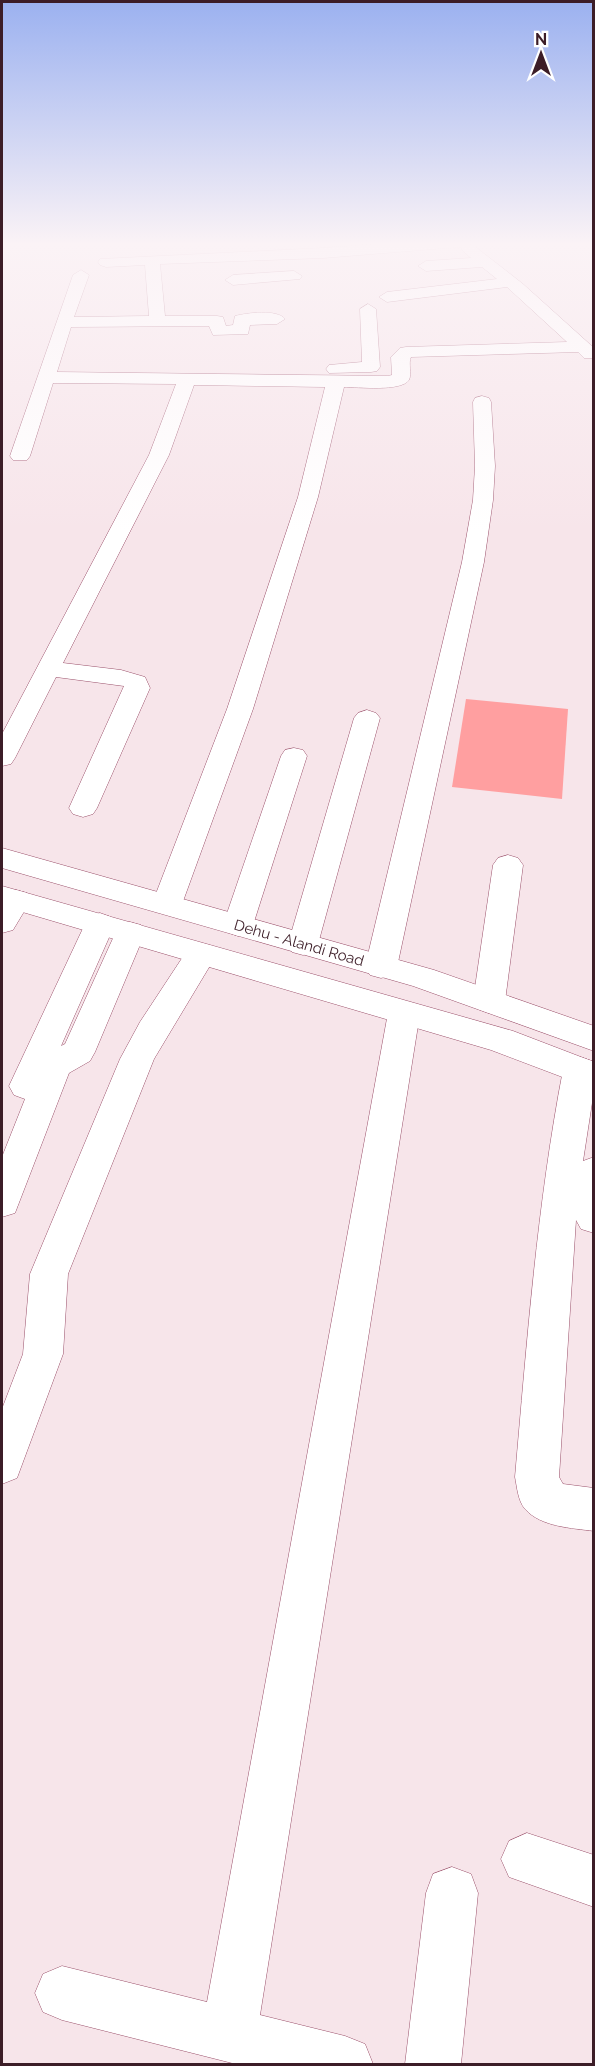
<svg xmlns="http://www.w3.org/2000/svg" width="595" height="2066" font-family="Raleway,sans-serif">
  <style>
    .building { fill: #ff9fa0 }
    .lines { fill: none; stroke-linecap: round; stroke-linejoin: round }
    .minor-casing { stroke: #9b516b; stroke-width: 1 }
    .major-casing { stroke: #9b516b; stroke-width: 1 }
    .minor { fill: #fff; fill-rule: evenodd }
    .major { fill: #fff; fill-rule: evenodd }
    .labels { text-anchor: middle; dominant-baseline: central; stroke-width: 6; stroke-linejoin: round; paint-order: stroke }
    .street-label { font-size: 15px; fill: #3c1d27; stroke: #fff }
  </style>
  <rect width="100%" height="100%" fill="#f7e5ea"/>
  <path class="building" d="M466,699l102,10 -6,90 -110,-12z"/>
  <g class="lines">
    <defs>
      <g id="minor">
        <path d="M407,242h61v2l5,1 50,39 71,64v10h-10l-6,-6 -167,5c-3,6 1,17 -2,23 -8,12 -52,7 -65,7l-26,110 -65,212 -71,195 -4,7 -11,3 -11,-3 -4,-7 75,-195 71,-212 27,-110 -131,-2 -25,70 -106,208 58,7 24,7 5,11 -53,120 -4,6 -10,3 -10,-3 -4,-6 55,-122 -68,-9 -41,81 -4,6 -9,2v-32l147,-279 27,-71 -123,-1 -23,73 -3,4h-14l-3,-4 63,-181 8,-5 8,5 -15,42 75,-1 -4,-51 -39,2 -6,-2 -2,-3 2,-3 223,-11zM461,247l2,4 8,7 -45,3 -8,5 8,5 56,-4 15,12 -110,13 -8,5 8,5 120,-15 60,55 -161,5 -6,1 -9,9 1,18 -4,1 -331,-4 14,-45 138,-1 4,9 35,-1 2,-9 27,-1 8,-5c-8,-10 -38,-6 -50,-3l-2,9 -7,1 -3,-9 -6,-1h-52l-5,-52 163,-6z"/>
        <path d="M294,271l8,5 -2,3 -67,6 -8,-5 8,-5z"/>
        <path d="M368,304l8,5 4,58 -3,4 -6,1 -42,1 -3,-4 3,-4 33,-3 -2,-53z"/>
        <path d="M482,396l7,2 2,4 4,64 -2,34 -9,62 -87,405 -5,8 -11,3 -11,-3 -5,-8 97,-405 11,-62 2,-34 -2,-64 2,-4z"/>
        <path d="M367,710l9,3 4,5 -62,226 -4,8 -11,3 -11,-3 -4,-8 66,-226 4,-5z"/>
        <path d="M294,748l9,2 4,6 -54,169 -4,7 -11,4 -11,-4 -4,-7 58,-169 4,-6z"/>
        <path d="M508,855l10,3 5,7 -18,136 -5,8 -11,4 -11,-4 -5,-8 20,-136 5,-7z"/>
        <path d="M16,890l11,3 4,7 -18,30 -11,3v-34l3,-6z"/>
        <path d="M100,913l11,4 4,7 -54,122 4,-2 54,-119 11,-3 11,3 4,8 -50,119 -5,9 -21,12 -54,140 -13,4v-60l23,-58 -11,-4 -5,-9 76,-162 4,-7z"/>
        <path d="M201,943l11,3 5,8 -63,105 -86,215 -5,80 -46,124 -15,6v-75l21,-55 7,-80 90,-215 20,-37 50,-76z"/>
        <path d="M404,1001l12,4 4,8 -160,1002 85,21 20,8 8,20h-137l-174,-44 -19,-8 -8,-19 8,-19 19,-8 145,36 181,-989 4,-8z"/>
        <path d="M580,1057l12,4 2,3v26l-11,71 11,-4v76l-13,-4 -5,-9 -17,257 4,7 31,4v43c-22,-3 -53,-4 -69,-22 -7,-8 -8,-22 -10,-32 12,-136 22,-272 48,-407l5,-9z"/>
        <path d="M527,1833l67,22v52l-85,-30 -8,-18 8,-18z"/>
        <path d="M452,1867l19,7 7,19 -17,171h-56l21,-171 7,-19z"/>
      </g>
      <g id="major">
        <path d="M2,848l432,122 160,56v25l-181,-65 -411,-118z"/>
        <path d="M2,886l511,145 81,31v27l-103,-39 -489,-144z"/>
      </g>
    </defs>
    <use href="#minor" class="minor-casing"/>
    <use href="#major" class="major-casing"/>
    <use href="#minor" class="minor"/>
    <use href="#major" class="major"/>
  </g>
  <linearGradient id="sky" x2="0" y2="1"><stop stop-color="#9bb1f0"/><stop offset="0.46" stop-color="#fbf3f6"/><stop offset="1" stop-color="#fbf3f6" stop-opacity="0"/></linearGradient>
  <rect width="595" height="531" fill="url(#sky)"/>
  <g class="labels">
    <g class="street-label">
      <text transform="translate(299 943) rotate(16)">Dehu - Alandi Road</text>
    </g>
  </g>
  <rect width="595" height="2066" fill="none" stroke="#3c1d27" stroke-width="6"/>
  <g transform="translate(541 54)" stroke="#ffffff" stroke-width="4.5" paint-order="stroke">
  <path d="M0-4.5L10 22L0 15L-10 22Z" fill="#3c1d27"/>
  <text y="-9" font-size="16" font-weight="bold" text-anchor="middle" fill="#3c1d27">N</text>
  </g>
</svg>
